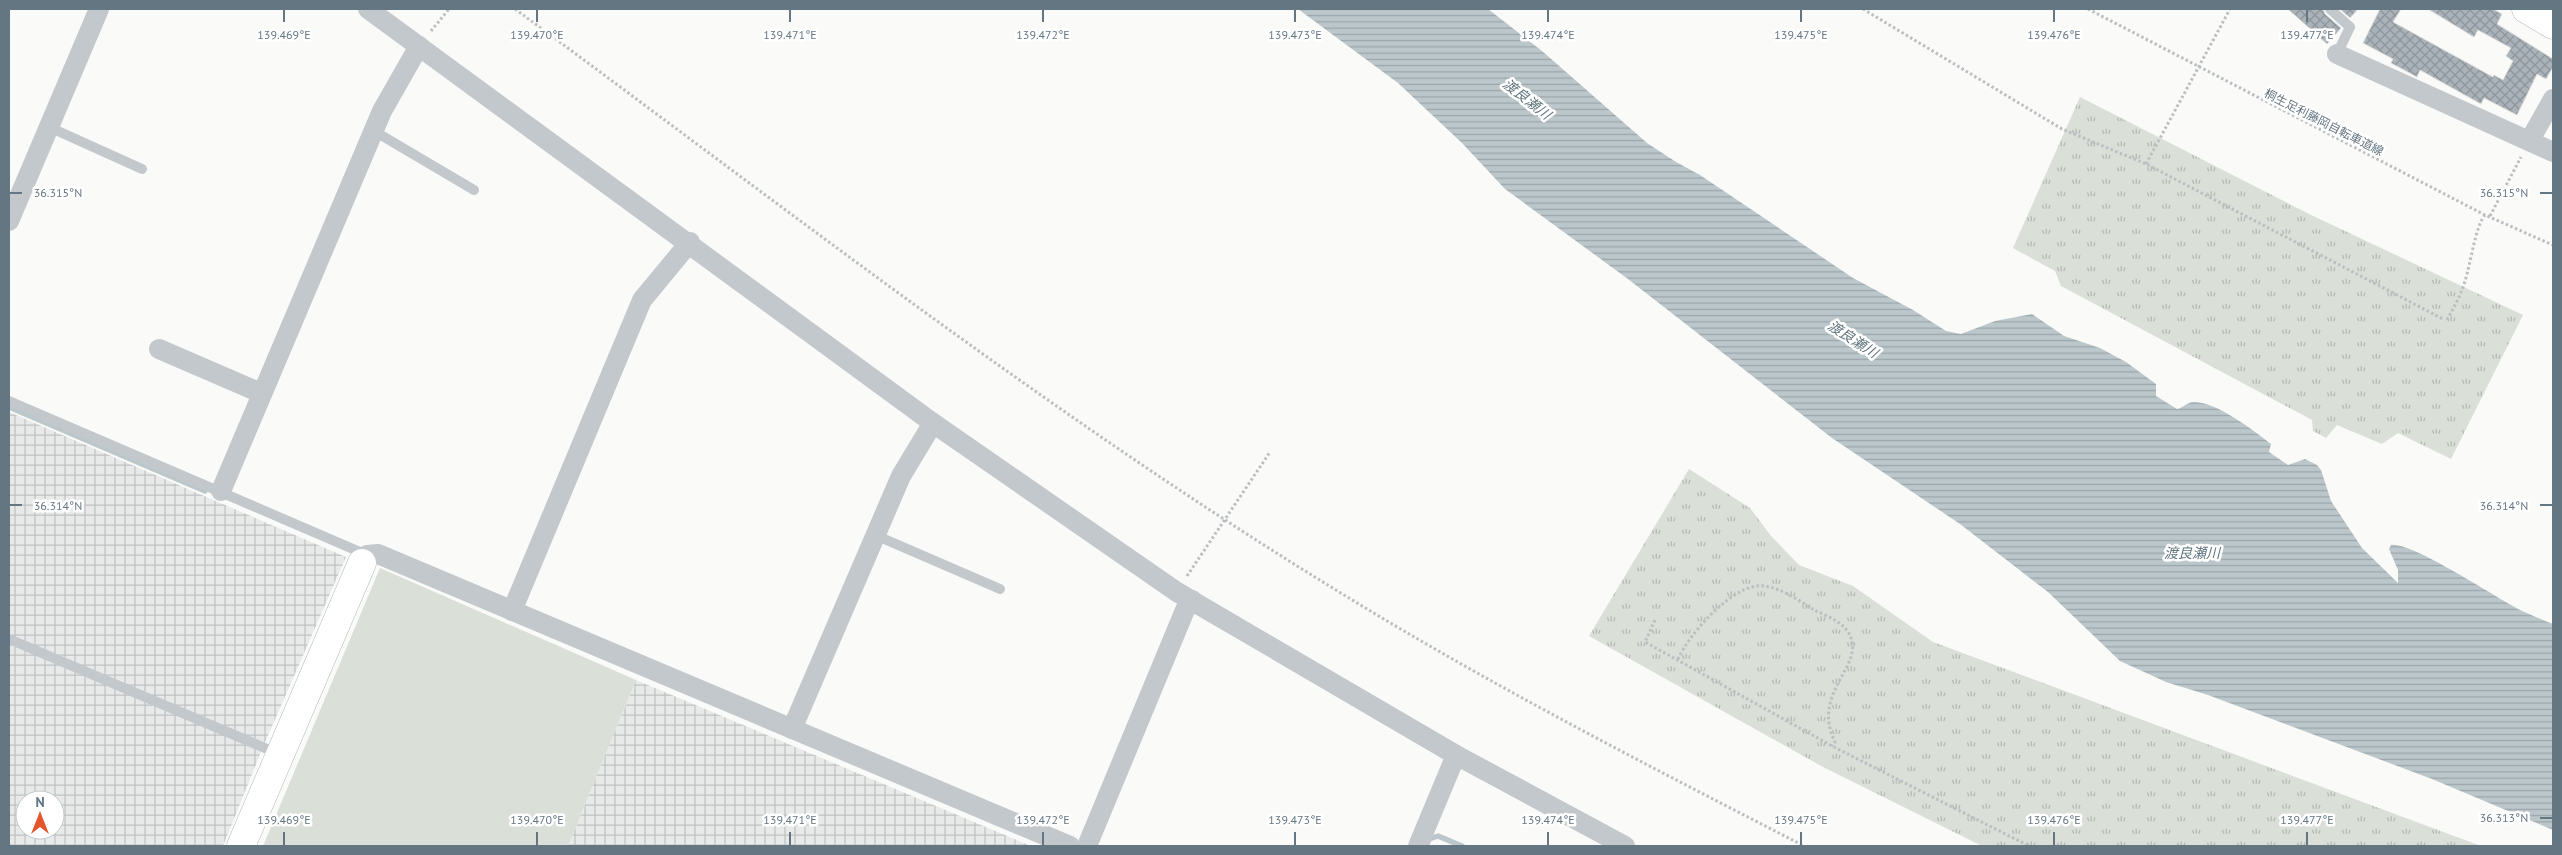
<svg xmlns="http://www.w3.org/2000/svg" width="2562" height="855" font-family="'PT Sans','Noto Sans JP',sans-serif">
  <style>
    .industrial { fill: url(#industrial-grid); fill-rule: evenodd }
    .grass { fill: url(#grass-tufts) }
    .park { fill: #dadfd7 }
    .water { fill: url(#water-rules) }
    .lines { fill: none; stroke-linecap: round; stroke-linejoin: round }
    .stream { stroke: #bbc7cb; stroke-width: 5.5 }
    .building { fill: url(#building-cross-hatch); stroke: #dcdcda }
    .secondary-casing { stroke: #b3babf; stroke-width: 29 }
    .path { stroke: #bbbfc2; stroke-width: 3; stroke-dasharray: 2.5 2.5; stroke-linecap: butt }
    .lane { stroke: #c3c8cc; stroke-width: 10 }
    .street { stroke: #c3c8cc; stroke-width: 20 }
    .secondary { stroke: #fff; stroke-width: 28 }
    .ticks { fill: none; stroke: #657683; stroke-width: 2 }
    .labels { text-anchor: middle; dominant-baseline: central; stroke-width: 5; stroke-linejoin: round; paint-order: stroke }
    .street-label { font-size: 12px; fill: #657683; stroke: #fff }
    .water-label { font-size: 14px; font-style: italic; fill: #60757c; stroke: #fff }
    .ticks-label { font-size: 12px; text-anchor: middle; fill: #657683; stroke: #fff; stroke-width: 5; stroke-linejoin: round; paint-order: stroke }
  </style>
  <defs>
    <pattern id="industrial-grid" width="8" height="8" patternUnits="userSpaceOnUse" patternTransform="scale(1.25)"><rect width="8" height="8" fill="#e8e9e9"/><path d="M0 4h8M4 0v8" fill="none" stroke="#c0c1c2"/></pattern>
    <pattern id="grass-tufts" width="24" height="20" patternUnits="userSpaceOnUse" patternTransform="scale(1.25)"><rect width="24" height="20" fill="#dadfd7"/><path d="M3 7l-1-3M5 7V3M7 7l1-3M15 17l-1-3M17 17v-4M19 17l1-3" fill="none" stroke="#b4b9b4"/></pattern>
    <pattern id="water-rules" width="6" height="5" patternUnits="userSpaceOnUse" patternTransform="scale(1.25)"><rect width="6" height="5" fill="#bbc7cb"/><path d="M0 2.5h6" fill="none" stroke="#9ca6aa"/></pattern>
    <pattern id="building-cross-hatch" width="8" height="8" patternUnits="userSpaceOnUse" patternTransform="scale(1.25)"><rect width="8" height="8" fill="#aab3b9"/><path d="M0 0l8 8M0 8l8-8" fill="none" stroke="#8e969c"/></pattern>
  </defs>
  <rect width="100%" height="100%" fill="#fafaf8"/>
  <g class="industrial">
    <path d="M9,412l337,145 -83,190 -40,99h-214zM25,800h30v30h-30z"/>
    <path d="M636,680l395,166h-463z"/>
  </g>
  <g class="grass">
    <path d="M2080,97l229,117 214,101 -72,144 -53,-26 -16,11 -45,-19 -11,13 -13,-7 -1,-11 -251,-134 -6,-15 -42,-23z"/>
    <path d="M1689,469l61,39 21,28 28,29 54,21 80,56 548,204h-499l-159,-79 -234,-131z"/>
  </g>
  <path class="park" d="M380,568l256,112 -68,166h-305z"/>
  <path class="water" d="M1298,9h190l54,42 105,92 29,19 24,13 153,103 60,32 33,21 15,3 34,-13 37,-7 32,22 36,12 26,14 30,22v12l21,13c6,-1 11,-8 18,-7 23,1 58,28 76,42l-2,8 19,13 17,-6 12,6 4,5 10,31 31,47 36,35v-13l-9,-21 2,-4c20,-3 98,48 120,60 13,8 28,13 42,19v206l-121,-51 -224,-84 -42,-13 -46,-21 -72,-69 -88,-68 -128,-86 -204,-159 -123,-90 -43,-46 -64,-60z"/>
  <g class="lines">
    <g class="stream">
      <path d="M9,407l196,84"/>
      <path d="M1428,842l1,-3 9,-3 24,10"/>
    </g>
  </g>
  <g class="building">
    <path d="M2288,9h35l2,5 16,14 -14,16z"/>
    <path d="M2340,9h18l-8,9z"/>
    <path d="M2380,9h21l-8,13 100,55 1,-2 9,5 10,-19 -7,-5 5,-8 -33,-18 -4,7 -46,-28h65l9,5 -5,10 56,35v8l-7,12 -9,-5 -20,41 -33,-17 -3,6 -61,-34 -3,7 -26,-14 2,-4 -30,-16z"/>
  </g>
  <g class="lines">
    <defs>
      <g id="secondary">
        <path d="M2526,9l27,16"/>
        <path d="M241,846l121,-283"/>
      </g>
    </defs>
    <use href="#secondary" class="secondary-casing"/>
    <g class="path">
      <path d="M515,9c273,201 543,412 834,589 147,90 302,169 455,248"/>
      <path d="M1863,9l199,120 84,35 297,155"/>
      <path d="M2088,9l397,206 68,30"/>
      <path d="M431,31l18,-22"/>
      <path d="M2146,164l84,-155"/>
      <path d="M2490,216l31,-59"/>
      <path d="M2447,320c7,-13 14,-25 18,-39 6,-18 10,-54 20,-66"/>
      <path d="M1187,576l83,-124"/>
      <path d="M1655,620l-10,22 187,104 197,100"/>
      <path d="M1678,659c11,-25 56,-77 86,-73 18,2 37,16 52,25 13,6 30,12 35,27 11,30 -40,56 -16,104l-3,4"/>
    </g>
    <g class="lane">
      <path d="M2330,9l20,18 -13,27"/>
      <path d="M49,127l93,42"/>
      <path d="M374,131l100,59"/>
      <path d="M9,401l358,154"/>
      <path d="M875,535l125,54"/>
      <path d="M9,639l270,115"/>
    </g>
    <g class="street">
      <path d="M368,9l565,414 244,169 279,163 169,91"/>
      <path d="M2337,54l216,98"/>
      <path d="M2530,140l23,-41"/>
      <path d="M9,221l90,-212"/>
      <path d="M159,349l102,44"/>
      <path d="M221,491l161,-380 37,-65"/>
      <path d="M362,563l5,-8 11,-1 692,292"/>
      <path d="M512,611l130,-311 48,-58"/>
      <path d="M792,729l109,-253 32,-53"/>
      <path d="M1087,846l98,-236 7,-10"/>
      <path d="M1418,846l38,-91"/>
    </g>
    <use href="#secondary" class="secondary"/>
  </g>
  <path class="ticks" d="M284,10v12M537,10v12M790,10v12M1043,10v12M1295,10v12M1548,10v12M1801,10v12M2054,10v12M2307,10v12M10,193h12M2540,193h12M10,505h12M2540,505h12M2540,818h12M284,832v13M537,832v13M790,832v13M1043,832v13M1295,832v13M1548,832v13M1801,832v13M2054,832v13M2307,832v13"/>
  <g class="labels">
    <g class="street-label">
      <text transform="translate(2324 122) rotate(27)">桐生足利藤岡自転車道線</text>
    </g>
    <g class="water-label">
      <text transform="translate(1527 99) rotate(38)">渡良瀬川</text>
      <text transform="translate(1853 339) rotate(33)">渡良瀬川</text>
      <text x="2192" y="553">渡良瀬川</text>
    </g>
  </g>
  <g class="ticks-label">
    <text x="284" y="39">139.469°E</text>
    <text x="537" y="39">139.470°E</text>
    <text x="790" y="39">139.471°E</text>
    <text x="1043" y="39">139.472°E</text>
    <text x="1295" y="39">139.473°E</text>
    <text x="1548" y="39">139.474°E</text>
    <text x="1801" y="39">139.475°E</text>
    <text x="2054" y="39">139.476°E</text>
    <text x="2307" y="39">139.477°E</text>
    <text x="58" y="197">36.315°N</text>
    <text x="2504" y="197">36.315°N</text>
    <text x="58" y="510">36.314°N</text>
    <text x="2504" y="510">36.314°N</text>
    <text x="2504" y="822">36.313°N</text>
    <text x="284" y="824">139.469°E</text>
    <text x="537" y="824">139.470°E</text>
    <text x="790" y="824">139.471°E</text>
    <text x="1043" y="824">139.472°E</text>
    <text x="1295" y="824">139.473°E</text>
    <text x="1548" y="824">139.474°E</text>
    <text x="1801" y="824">139.475°E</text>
    <text x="2054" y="824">139.476°E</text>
    <text x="2307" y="824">139.477°E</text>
  </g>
  <rect width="2562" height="855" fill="none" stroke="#657683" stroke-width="20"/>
  <g transform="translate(40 815)"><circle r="24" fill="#ffffff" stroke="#c1c8cd"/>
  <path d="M0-4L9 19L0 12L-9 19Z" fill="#e4572e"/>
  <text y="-8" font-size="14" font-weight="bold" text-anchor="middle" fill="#657683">N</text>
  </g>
</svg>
